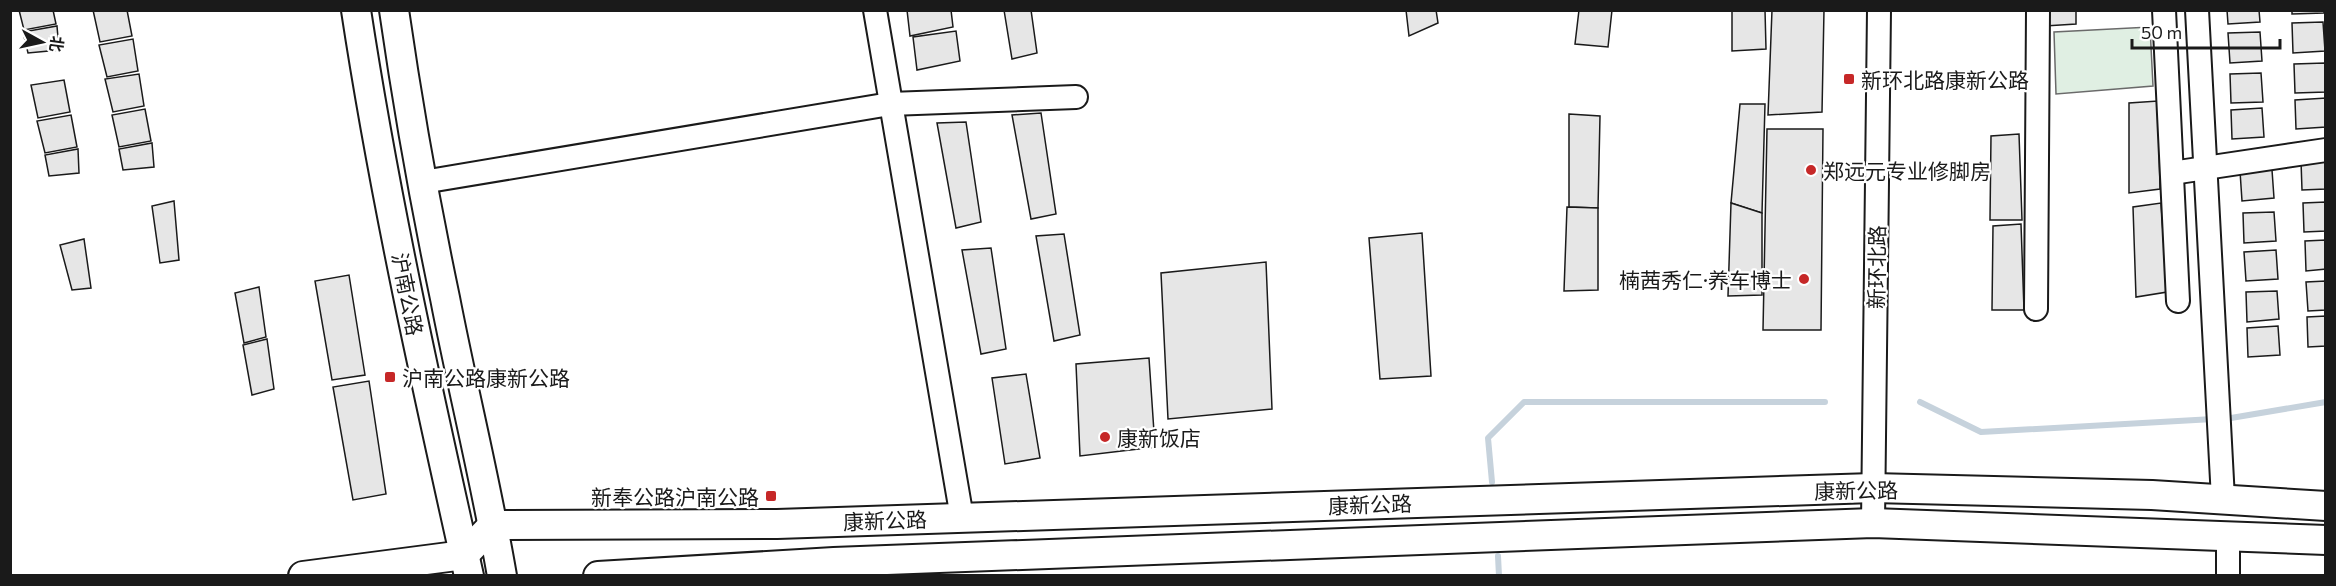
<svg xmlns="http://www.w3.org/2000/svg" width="2336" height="586" font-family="Commissioner,'Noto Sans SC',sans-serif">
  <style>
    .green { fill: #e0efe3; stroke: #6a6a6a; stroke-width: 1.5 }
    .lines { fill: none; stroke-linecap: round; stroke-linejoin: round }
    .stream { stroke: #c6d2dc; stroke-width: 6 }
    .building { fill: #e6e6e6; stroke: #1a1a1a; stroke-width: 1.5 }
    .minor-casing { stroke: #1a1a1a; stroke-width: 26 }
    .major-casing { stroke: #1a1a1a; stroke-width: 32 }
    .minor { stroke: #fff; stroke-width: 22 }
    .major { stroke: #fff; stroke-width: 28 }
    .poi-dot { fill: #c62828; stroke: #fff; stroke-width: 2 }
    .labels { text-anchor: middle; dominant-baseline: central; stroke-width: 4.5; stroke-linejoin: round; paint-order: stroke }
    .poi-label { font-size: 21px; fill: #1a1a1a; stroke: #fff; text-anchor: start }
    .street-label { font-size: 21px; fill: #1a1a1a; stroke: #fff }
  </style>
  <rect width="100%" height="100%" fill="#fff"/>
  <path class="green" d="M2150,27l3,59 -97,8 -2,-62z"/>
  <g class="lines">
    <g class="stream">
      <path d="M1920,402l61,30 250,-14 95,-16"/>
      <path d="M1492,482l-4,-44 36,-36h301"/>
      <path d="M1498,556l1,20"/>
    </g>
  </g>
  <g class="building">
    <path d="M19,10h34l3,14 -32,6z"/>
    <path d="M93,10h34l5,26 -32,6z"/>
    <path d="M907,10h44l2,17 -43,9z"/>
    <path d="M1004,10h27l6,43 -25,6z"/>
    <path d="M1406,10h30l2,13 -29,13z"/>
    <path d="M1579,10h33l-4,37 -33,-3z"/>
    <path d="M1732,10h33l1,39 -34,2z"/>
    <path d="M1772,10h52l-2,102 -54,3z"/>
    <path d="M2045,10h31v14l-31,2z"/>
    <path d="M2227,10h32l1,12 -32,2z"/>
    <path d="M2292,10h32v3l-32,1z"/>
    <path d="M2323,22l2,29 -32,2 -1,-30z"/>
    <path d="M57,26l2,24 -31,3 -5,-21z"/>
    <path d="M956,31l4,30 -43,9 -4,-33z"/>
    <path d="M2260,32l2,29 -32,2 -2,-30z"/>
    <path d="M133,39l5,32 -31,6 -8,-32z"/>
    <path d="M2325,63l1,29 -31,1 -1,-29z"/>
    <path d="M2261,73l2,29 -32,1 -1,-29z"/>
    <path d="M139,74l5,32 -31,6 -8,-33z"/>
    <path d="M64,80l6,32 -32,6 -7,-33z"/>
    <path d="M2326,98v29l-30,2 -1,-29z"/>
    <path d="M2158,101l2,88 -31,4v-90z"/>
    <path d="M1740,104h25l-3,109 -31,-10z"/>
    <path d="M2262,108l2,29 -32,2 -1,-29z"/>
    <path d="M145,109l6,32 -32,6 -7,-32z"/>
    <path d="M1041,113l15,101 -25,5 -19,-104z"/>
    <path d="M1569,114l31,2 -2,92 -29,-1z"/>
    <path d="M71,115l6,32 -32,6 -8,-32z"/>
    <path d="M966,122l15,100 -25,6 -19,-105z"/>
    <path d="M1767,129h56l-2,201h-58z"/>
    <path d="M2019,134l3,86h-32l1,-84z"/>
    <path d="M152,143l2,24 -31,3 -4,-21z"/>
    <path d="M78,149l1,24 -30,3 -4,-21z"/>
    <path d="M2326,160v29l-24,1 -1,-29z"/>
    <path d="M2272,170l2,28 -32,3 -2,-30z"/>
    <path d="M174,201l5,59 -19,3 -8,-57z"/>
    <path d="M2326,202v29l-22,1 -1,-29z"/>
    <path d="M1731,203l31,10v82l-34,1z"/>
    <path d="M2161,203l6,89 -31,5 -3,-90z"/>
    <path d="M1567,207l31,1v82l-34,1z"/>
    <path d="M2274,212l2,29 -32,2 -1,-30z"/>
    <path d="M2021,224l3,86h-32l1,-84z"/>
    <path d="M1422,233l9,143 -51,3 -11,-141z"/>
    <path d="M1064,234l16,101 -26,6 -18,-105z"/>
    <path d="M84,239l7,49 -19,2 -12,-45z"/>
    <path d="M2326,240v29l-20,2 -1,-30z"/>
    <path d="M991,248l15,101 -25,5 -19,-104z"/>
    <path d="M2276,250l2,29 -32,2 -2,-29z"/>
    <path d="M1266,262l6,147 -104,10 -7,-146z"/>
    <path d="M349,275l16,100 -33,5 -17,-99z"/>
    <path d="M2326,281v29l-18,1 -2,-29z"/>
    <path d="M259,287l7,50 -22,6 -9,-50z"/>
    <path d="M2277,291l2,28 -32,3 -1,-30z"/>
    <path d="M2326,316v30l-18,1 -1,-30z"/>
    <path d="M2278,326l2,29 -32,2 -1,-29z"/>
    <path d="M267,339l7,50 -22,6 -9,-50z"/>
    <path d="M1149,358l6,89 -75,9 -4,-92z"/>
    <path d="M1026,374l14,84 -35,6 -13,-86z"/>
    <path d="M369,381l17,113 -33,6 -20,-113z"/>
  </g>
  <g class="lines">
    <defs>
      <g id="minor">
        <path d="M875,10l87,508"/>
        <path d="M2164,10l14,291"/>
        <path d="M2197,10l26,489"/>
        <path d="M2172,173l154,-23"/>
        <path d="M423,182l467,-78 186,-7"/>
        <path d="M2036,309l2,-299"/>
        <path d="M1873,523l6,-513"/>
        <path d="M2228,536v40"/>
      </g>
      <g id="major">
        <path d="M356,10c29,190 71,378 113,566"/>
        <path d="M394,10c14,97 31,193 51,288 18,93 41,184 57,278"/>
        <path d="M464,555l29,-30 284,-1 1096,-36 279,7 174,11"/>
        <path d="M303,576l161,-21"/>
        <path d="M598,576l236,-14 1039,-39 453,17"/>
      </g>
    </defs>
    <use href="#minor" class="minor-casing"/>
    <use href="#major" class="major-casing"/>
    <use href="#minor" class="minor"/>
    <use href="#major" class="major"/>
  </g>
  <g class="poi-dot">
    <rect x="1843" y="73" width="12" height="12" rx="3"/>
    <circle cx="1811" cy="170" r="6"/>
    <circle cx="1804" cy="279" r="6"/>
    <rect x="384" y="371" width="12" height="12" rx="3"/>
    <circle cx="1105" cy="437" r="6"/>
    <rect x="765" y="490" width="12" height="12" rx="3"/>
  </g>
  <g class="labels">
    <g class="poi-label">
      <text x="1861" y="79">新环北路康新公路</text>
      <text x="1823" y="170">郑远元专业修脚房</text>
      <text x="1792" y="279" text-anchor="end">楠茜秀仁·养车博士</text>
      <text x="402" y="377">沪南公路康新公路</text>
      <text x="1117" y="437">康新饭店</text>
      <text x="759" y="496" text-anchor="end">新奉公路沪南公路</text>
    </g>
    <g class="street-label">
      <text transform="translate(1876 267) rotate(-89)">新环北路</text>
      <text transform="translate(408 294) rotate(79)">沪南公路</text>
      <text transform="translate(1856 490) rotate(-1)">康新公路</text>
      <text transform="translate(1370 504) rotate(-2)">康新公路</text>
      <text transform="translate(885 520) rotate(-2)">康新公路</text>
    </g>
  </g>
  <rect width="2336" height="586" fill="none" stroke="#1a1a1a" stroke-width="24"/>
  <g transform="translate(42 42) rotate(98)" stroke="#ffffff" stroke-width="4.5" paint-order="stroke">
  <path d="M0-4.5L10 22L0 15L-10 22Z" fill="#1a1a1a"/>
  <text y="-9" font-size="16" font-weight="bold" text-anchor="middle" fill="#1a1a1a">北</text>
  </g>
  <path d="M2132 39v9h148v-9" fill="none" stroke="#1a1a1a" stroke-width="3"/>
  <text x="2141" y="39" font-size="18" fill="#1a1a1a" stroke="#ffffff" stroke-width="4.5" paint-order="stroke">50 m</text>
</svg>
